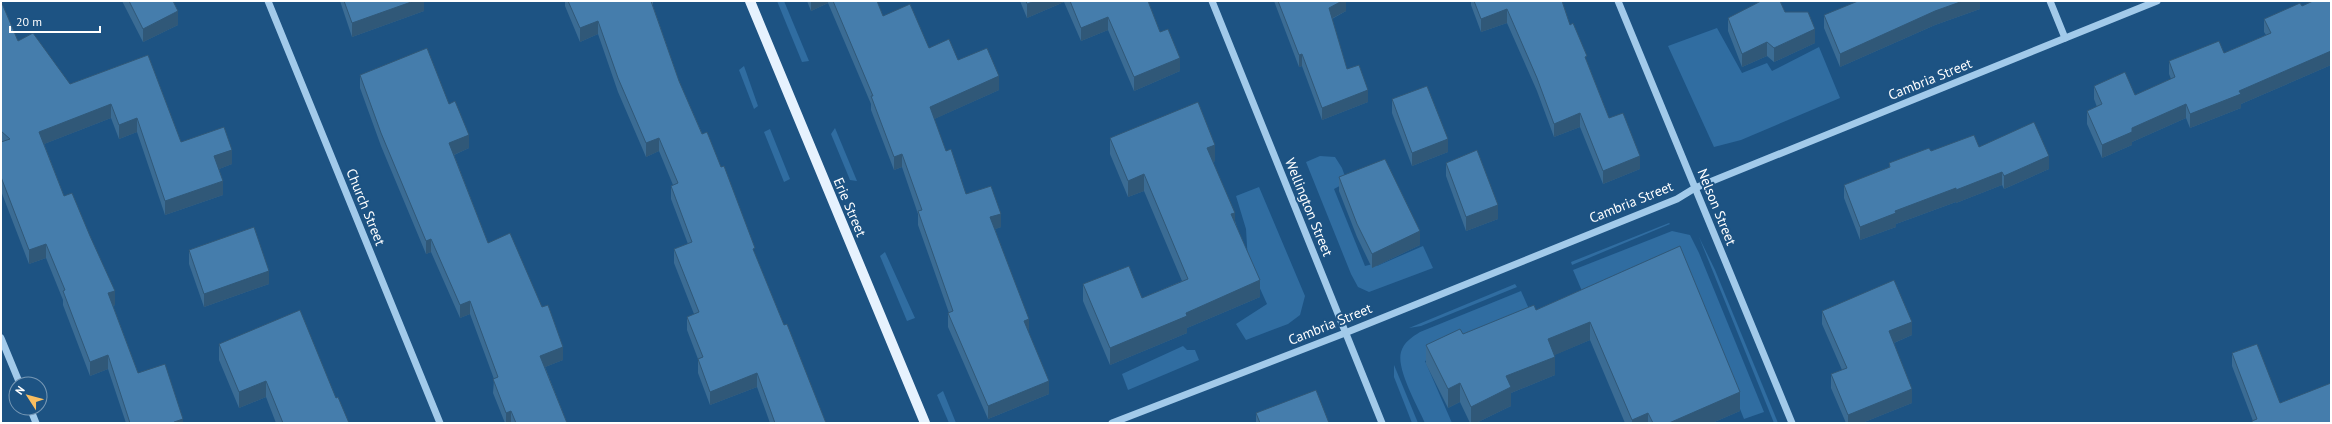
<svg xmlns="http://www.w3.org/2000/svg" width="2332" height="424" font-family="'PT Sans',sans-serif">
  <style>
    .green { fill: #306da1 }
    .lines { fill: none; stroke-linecap: round; stroke-linejoin: round }
    .minor { stroke: #a2caea; stroke-width: 7 }
    .major { stroke: #e6f2fe; stroke-width: 10 }
    .wall { fill: #3b6c94 }
    .shaded-wall { fill: #305878 }
    .building { fill: #457dac; stroke: #305878 }
    .labels { text-anchor: middle; dominant-baseline: central; stroke-width: 4; stroke-linejoin: round; paint-order: stroke }
    .street-label { font-size: 14px; fill: #fff; stroke: #1d5383 }
  </style>
  <rect width="100%" height="100%" fill="#1d5383"/>
  <g class="green">
    <path d="M777,1h7l25,60 -7,1z"/>
    <path d="M1717,28l25,45 25,-10 5,8 47,-24 21,51 -99,42 -27,7 -46,-101z"/>
    <path d="M744,66l14,40 -4,3 -15,-39z"/>
    <path d="M835,128l22,53 -7,-1 -19,-46z"/>
    <path d="M770,129l20,50 -6,3 -20,-50z"/>
    <path d="M1320,156l15,1 7,11 5,14 -13,7 31,77 8,-2 4,2 46,-20 10,22 -64,24 -11,-5 -7,-13 -45,-112z"/>
    <path d="M1259,187l46,109 -5,19 -12,9 -42,16 -10,-16 31,-20 -19,-42 -2,-33 -10,-33z"/>
    <path d="M1669,223l1,1 -98,41 -1,-3z"/>
    <path d="M1672,231l18,4 9,18 65,159 -20,7 -61,-154 -95,40 -15,-35z"/>
    <path d="M1699,237l16,33 63,153h-4z"/>
    <path d="M885,252l30,66 -8,3 -27,-65z"/>
    <path d="M1515,284l2,3 -96,39 -12,2z"/>
    <path d="M1521,291l12,27 -108,43 27,62h-27c-7,-16 -29,-54 -24,-71 3,-10 11,-15 19,-20z"/>
    <path d="M1183,346l4,4h8l4,10 -71,30 -6,-16z"/>
    <path d="M1394,365l24,58h-6l-18,-46z"/>
    <path d="M943,391l13,32h-7l-12,-28z"/>
  </g>
  <g class="lines">
    <g class="minor">
      <path d="M268,1l172,422"/>
      <path d="M1212,1l170,422"/>
      <path d="M1618,1l174,422"/>
      <path d="M2050,1l15,37"/>
      <path d="M1,338l19,46"/>
      <path d="M30,408l6,15"/>
      <path d="M1112,423l233,-90 332,-134 18,-11 462,-187"/>
    </g>
    <path class="major" d="M750,1l175,422"/>
  </g>
  <g class="wall">
    <path d="M1,1l17,40 52,43 78,-29 33,87 51,22 -13,5 4,26 -58,20 -28,-83 -18,7 -8,-21 -67,26 20,52 51,109 -2,1 25,67 45,50h-57l-18,-54 -18,7 -27,-71v-5l-17,-42 -17,6 -28,-73z"/>
    <path d="M122,1h51l5,24 -35,17z"/>
    <path d="M340,1h84v10l-72,26z"/>
    <path d="M565,1h88v5l26,75 76,173 29,71 42,98h-56l-13,-36 -47,18 -12,-32v-14l-11,-29v-13l7,-3 -20,-51v-14l14,-5 -17,-45v-13l2,-1 -14,-34 -13,6 -28,-65 -20,-58 -18,8 -15,-36z"/>
    <path d="M807,1h70l6,15 46,32 29,12 41,30 -65,29 12,32 20,43 35,33 -6,2 54,165 -61,25 -40,-92v-14h1l-31,-88v-11l-16,-47 -8,3 -23,-60v-6l-43,-101 -17,8z"/>
    <path d="M1020,1h128l12,31 20,39 -46,20 -26,-61 -27,11 -17,-39 -37,16z"/>
    <path d="M1274,1h72v10l-14,8 15,50 21,33 -46,18 -20,-54 -3,1z"/>
    <path d="M1471,1h91l8,24 17,37 22,56 31,51 -37,15 -23,-57 -26,10 -17,-46 -30,-68 -26,9 -10,-27z"/>
    <path d="M1980,1v8l-45,16 -95,42 -16,-39v-13z"/>
    <path d="M2331,1v64l-90,39v4l-51,20 -4,-10 -54,24v3l-30,13 -15,-34v-13l10,-4 -3,-8v-13l41,9 36,-16 -2,-5v-13l55,-8 42,-18 -2,-3v-13l38,-13z"/>
    <path d="M1785,12l30,31 -41,19 -7,-6 -25,11 -14,-36v-13z"/>
    <path d="M360,75l89,29 20,44 -15,7 34,88 75,117 -18,7 22,56h-62l-12,-30 1,-14 -24,-65 -10,4 -29,-66 -5,2 -45,-108 -21,-58z"/>
    <path d="M1392,99l56,53 -36,14 -20,-53z"/>
    <path d="M1110,138l105,23 -2,1 22,59 25,76 -73,31v5l-77,32 -27,-64v-17l59,14 40,-17 -38,-90 -16,6 -18,-43z"/>
    <path d="M1979,147l70,22 -45,20 -2,-4 -46,18v-1l-60,22v3l-36,13 -16,-42v-13l45,-17v-5l42,-12z"/>
    <path d="M1446,163l52,56 -32,12 -20,-55z"/>
    <path d="M1339,177l81,68 -48,23 -15,-31 -18,-46z"/>
    <path d="M1680,246l60,165 -28,12h-87l-35,-83 -36,15 1,20 -44,18v13l-35,17h-6l-10,-21 -12,6 -22,-44v-19l110,-35z"/>
    <path d="M189,250l80,34 -65,23 -15,-43z"/>
    <path d="M1822,311l90,24 -18,8 18,60 -50,20h-16l-15,-35v-14l11,-4 -20,-46z"/>
    <path d="M219,344l117,54 13,25h-73l-10,-26 -27,11 -20,-48z"/>
    <path d="M2232,353l48,50 51,20h-79v-2h1l-21,-55z"/>
    <path d="M1256,413l73,10h-73z"/>
  </g>
  <g class="shaded-wall">
    <path d="M414,1h10v10l-72,26v-14z"/>
    <path d="M811,1h17v2l-17,8z"/>
    <path d="M1035,1h29v1l-37,16v-14z"/>
    <path d="M1342,1h4v10l-17,9v-12z"/>
    <path d="M1963,1h17v8l-45,16 -95,42v-13l95,-43z"/>
    <path d="M1507,9v14l-26,9v-13z"/>
    <path d="M178,11v14l-35,17v-13z"/>
    <path d="M1108,17v13l-27,11v-13z"/>
    <path d="M598,21v13l-18,8v-14z"/>
    <path d="M1815,29v14l-41,19v-14z"/>
    <path d="M1767,42v14l-25,11v-13z"/>
    <path d="M2331,51v14l-90,39v4l-51,20v-14l49,-23z"/>
    <path d="M1302,54v12l-3,1v-12z"/>
    <path d="M1180,58v13l-46,20v-14z"/>
    <path d="M999,76v14l-69,31v-14z"/>
    <path d="M1368,90v12l-46,18v-12z"/>
    <path d="M111,104v14l-72,28v-14z"/>
    <path d="M2186,104v14l-54,24v3l-30,13v-13l30,-17z"/>
    <path d="M1580,113v14l-26,10v-13z"/>
    <path d="M137,118v14l-18,7v-14z"/>
    <path d="M469,135v13l-20,9v-14z"/>
    <path d="M659,138v13l-13,6v-14z"/>
    <path d="M1448,139v13l-36,14v-13z"/>
    <path d="M1215,145v16l-8,3v-16z"/>
    <path d="M232,150v14l-18,7v-15z"/>
    <path d="M902,154v13l-8,3v-13z"/>
    <path d="M1640,156v13l-37,15v-13z"/>
    <path d="M2049,156v13l-45,20v-13z"/>
    <path d="M2002,172v13l-46,18v-13z"/>
    <path d="M1144,174v17l-16,6v-16z"/>
    <path d="M223,181v14l-58,20v-14z"/>
    <path d="M1956,188v14l-60,22v3l-36,13v-13l35,-16z"/>
    <path d="M1498,205v14l-32,12v-14z"/>
    <path d="M1235,213v16l-4,-15z"/>
    <path d="M1001,214v13l-11,4v-14z"/>
    <path d="M1420,231v14l-48,23v-14z"/>
    <path d="M431,239v13l-5,2v-13z"/>
    <path d="M46,244v14l-17,6v-14z"/>
    <path d="M269,271v13l-65,23v-13z"/>
    <path d="M1260,280v17l-73,31v5l-77,32v-17l76,-35z"/>
    <path d="M115,291v14l-7,3v-15z"/>
    <path d="M470,301v13l-10,4v-13z"/>
    <path d="M1029,319v14l-5,-12z"/>
    <path d="M1590,322v18l-42,18v-19z"/>
    <path d="M1912,322v13l-23,10v-14z"/>
    <path d="M563,347v13l-23,9v-13z"/>
    <path d="M108,355v14l-18,7v-14z"/>
    <path d="M1555,357v18l-44,18v13l-35,17h-5v-16l35,-31z"/>
    <path d="M757,373v14l-47,18v-13z"/>
    <path d="M266,381v16l-27,11v-16z"/>
    <path d="M1049,381v13l-61,25v-13z"/>
    <path d="M1460,383v19l-12,6v-19z"/>
    <path d="M1912,389v14l-50,20h-14v-8z"/>
    <path d="M1740,392v19l-28,12h-43z"/>
    <path d="M511,411v12h-5v-10z"/>
    <path d="M1648,413v10h-16v-3z"/>
    <path d="M183,419v4h-9v-1z"/>
  </g>
  <g class="building">
    <path d="M1,1l17,40 15,-8 37,51 78,-29 33,87 43,-15 8,23 -18,6 9,25 -58,20 -28,-83 -18,7 -8,-21 -72,28 25,64 8,-3 18,43 25,55 -7,2 30,80 27,-9 18,55 -9,3v1h-44l-22,-68 -18,7 -27,-71 2,-1 -19,-46 -17,6 -28,-73v-35l9,-3 -9,-8z"/>
    <path d="M129,1h44l5,10 -35,18z"/>
    <path d="M344,1h70l-62,22z"/>
    <path d="M568,1h83l28,80 23,53 5,-2 14,35 3,-1 31,82 -2,1 31,76 3,-1 39,99h-51l-18,-50 -47,19 -12,-33 5,-2 -16,-40 12,-5 -25,-63 18,-7 -21,-56 7,-3 -19,-45 -13,5 -28,-65 -20,-57 -18,7z"/>
    <path d="M833,1h44l6,15 27,-12 19,44 20,-9 9,21 29,-12 12,28 -69,31 16,44 5,-2 15,45 25,-8 10,28 -11,3 39,102 -5,2 25,60 -61,25 -40,-93 5,-2 -35,-100 4,-1 -20,-56 -8,3 -23,-61h2z"/>
    <path d="M1026,1h9l-8,3z"/>
    <path d="M1070,1h78l12,31 8,-3 12,29 -46,19 -26,-60 -27,11z"/>
    <path d="M1278,1h64l-13,7 18,61 12,-4 9,25 -46,18 -20,-54 -3,1z"/>
    <path d="M1474,1h88l8,24 3,-2 14,33 -2,1 24,61 14,-5 17,43 -37,15 -23,-58 -26,11 -17,-46 -30,-69 -26,10z"/>
    <path d="M1761,1h19l5,11h23l7,17 -41,19 -7,-6 -25,12 -14,-36z"/>
    <path d="M1858,1h105l-28,10 -95,43 -16,-39z"/>
    <path d="M2313,1h18v50l-92,40 2,3 -51,20 -4,-10 -54,24v4l-30,13 -15,-34 15,-7 -8,-18 31,-14 10,23 40,-18 -6,-16 50,-20 5,12 47,-20 -7,-14 36,-16 2,3z"/>
    <path d="M427,48l22,56 6,-3 14,34 -20,8 39,100 22,-10 32,74 6,-2 15,42 -23,9 27,67h-51l-5,-12 -5,2 -13,-34 5,-2 -28,-76 -10,4 -29,-66 -5,2 -45,-108 -21,-58z"/>
    <path d="M1427,86l21,53 -36,14 -20,-54z"/>
    <path d="M1198,102l17,43 -8,3 28,65 -4,1 29,66 -74,33 1,3 -77,32 -27,-64 46,-18 13,32 46,-19 -44,-105 -16,7 -18,-43z"/>
    <path d="M2034,122l15,34 -45,20 -2,-4 -46,18v-2l-61,23 1,2 -36,14 -16,-42 46,-18 -1,-4 40,-15 2,3 43,-16 5,12z"/>
    <path d="M1477,150l21,55 -32,12 -20,-54z"/>
    <path d="M1385,159l35,72 -48,23 -15,-30 -18,-47z"/>
    <path d="M254,227l15,44 -65,23 -15,-44z"/>
    <path d="M1680,246l60,146 -71,31h-16l-5,-10 -16,7 -42,-98 -42,17 7,18 -49,19 5,11 -40,20 -11,-24 -12,6 -22,-44 34,-16 3,5 71,-29 2,5z"/>
    <path d="M1894,280l18,42 -23,9 23,58 -64,26 -17,-41 16,-6 -25,-57z"/>
    <path d="M300,310l36,88 2,-1 11,26h-66l-17,-42 -27,11 -20,-48z"/>
    <path d="M2257,344l23,59 51,-20v40h-79v-2l5,-2 -25,-66z"/>
    <path d="M1316,390l13,33h-69l-4,-10z"/>
  </g>
  <g class="labels">
    <g class="street-label">
      <text transform="translate(1930 79) rotate(-22)">Cambria Street</text>
      <text transform="translate(1631 202) rotate(-22)">Cambria Street</text>
      <text transform="translate(366 207) rotate(68)">Church Street</text>
      <text transform="translate(850 207) rotate(67)">Erie Street</text>
      <text transform="translate(1309 207) rotate(68)">Wellington Street</text>
      <text transform="translate(1717 207) rotate(68)">Nelson Street</text>
      <text transform="translate(1330 324) rotate(-22)">Cambria Street</text>
    </g>
  </g>
  <rect width="2332" height="424" fill="none" stroke="#ffffff" stroke-width="4"/>
  <g transform="translate(28 396) rotate(306)"><circle r="19" fill="#1d5383" stroke="#7798b5"/>
  <path d="M0-3L7 15L0 10L-7 15Z" fill="#fabe60"/>
  <text y="-6" font-size="11" font-weight="bold" text-anchor="middle" fill="#ffffff">N</text>
  </g>
  <path d="M10 26v6h90v-6" fill="none" stroke="#ffffff" stroke-width="2"/>
  <text x="16" y="26" font-size="12" fill="#ffffff" stroke="#1d5383" stroke-width="3" paint-order="stroke">20 m</text>
</svg>
